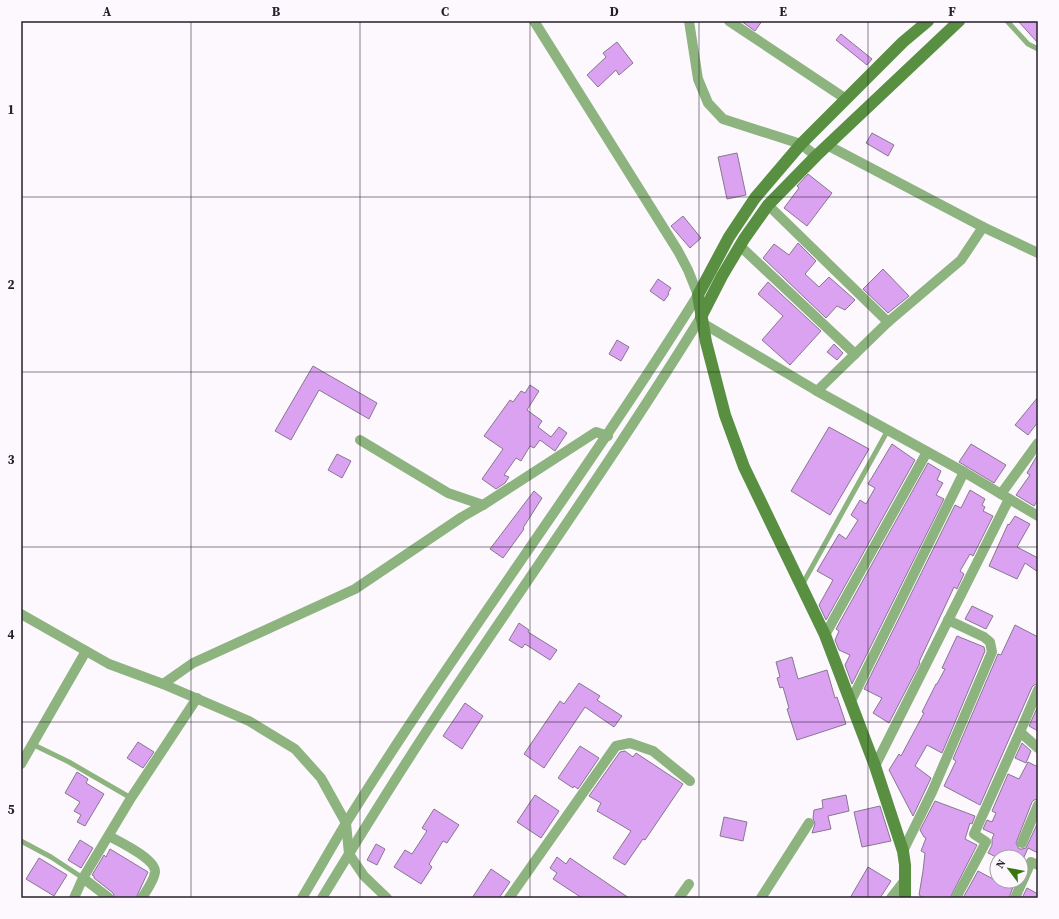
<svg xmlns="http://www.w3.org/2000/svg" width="1059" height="919" font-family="'Source Serif 4',serif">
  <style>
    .building { fill: #dba2f2; stroke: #88768f }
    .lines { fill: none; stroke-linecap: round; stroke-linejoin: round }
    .lane { stroke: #8db37f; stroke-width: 5 }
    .street { stroke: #8db37f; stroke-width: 10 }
    .secondary { stroke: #588f40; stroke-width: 12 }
    .grid { fill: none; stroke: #261f29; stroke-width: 1; stroke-opacity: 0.55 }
    .neatline { fill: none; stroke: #261f29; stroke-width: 1.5 }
    .grid-label { font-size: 13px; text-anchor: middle; font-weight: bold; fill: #261f29 }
  </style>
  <rect width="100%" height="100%" fill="#fcf8fe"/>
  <g class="building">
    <path d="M741,21h21l-7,10z"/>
    <path d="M1018,21h20v22z"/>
    <path d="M841,34l31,25 -5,6 -31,-25z"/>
    <path d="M617,42l16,21 -14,12 -3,-5 -18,17 -11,-12 19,-18 -3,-4z"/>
    <path d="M872,133l22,12 -6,11 -22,-13z"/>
    <path d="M737,153l9,42 -19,4 -9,-42z"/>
    <path d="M808,174l24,19 -25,33 -23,-18 15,-20 -2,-2z"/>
    <path d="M683,216l18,22 -11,10 -19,-22z"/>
    <path d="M798,243l18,18 -11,13 14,13 10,-10 26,23 -10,10 -8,-4 -11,12 -63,-60 11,-14 15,11z"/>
    <path d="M883,269l26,27 -21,17 -25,-24z"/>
    <path d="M658,279l13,9 -3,5 1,1 -5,7 -14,-10z"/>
    <path d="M768,282l53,49 -31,34 -28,-25 21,-24 -25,-22z"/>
    <path d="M617,340l12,7 -8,14 -12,-7z"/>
    <path d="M834,344l9,9 -6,7 -10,-8z"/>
    <path d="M313,366l64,37 -8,16 -50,-29 -28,50 -16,-9z"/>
    <path d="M530,385l9,6 -12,19 15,11 -4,6 13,10 8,-10 8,6 -12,18 -15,-11 -6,8 -4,-2 -9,15 -5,-3 -12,17 5,2 -4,6 -9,6 -14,-10 21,-30 -19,-13 26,-36 3,2 8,-11 4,2z"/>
    <path d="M1038,397v25l-10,13 -13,-10z"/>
    <path d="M829,427l40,22 -39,66 -39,-24z"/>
    <path d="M892,444l23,16 -89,160 -7,-15 14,-25 -16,-9 22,-37 7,5 12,-19 -7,-5 9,-15 6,4 9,-16 -7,-4z"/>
    <path d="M971,444l35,21 -12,18 -35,-21z"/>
    <path d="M337,454l14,7 -9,17 -14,-8z"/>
    <path d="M1038,454v46l-4,6 -18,-11 14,-20 -3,-2z"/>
    <path d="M928,463l13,8 -4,9 6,3 -7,12 8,4 -92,185 -7,-19 5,-10 -11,-5 -4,-10 4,-9 -3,-2z"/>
    <path d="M970,490l15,9 -3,6 3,2 -2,4 10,5 -20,40 -3,-2 -10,17 4,3 -7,15 -3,-2 -35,75 1,1 -31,60 -16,-10 9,-15 -18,-9 91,-184 6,3z"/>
    <path d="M534,491l8,7 -19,30 1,1 -21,29 -13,-9z"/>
    <path d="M1015,516l15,8 -13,23 21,11v14l-13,-9 -8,16 -28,-13 19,-42 1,1z"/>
    <path d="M972,606l21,10 -7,13 -21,-10z"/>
    <path d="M519,623l10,7 -1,2 29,18 -7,10 -25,-16 -3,4 -13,-8z"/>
    <path d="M1015,625l23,12v47l-4,1 -2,2 -52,118 -36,-19 12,-25 -3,-2 45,-105 3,1z"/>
    <path d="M957,636l27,11 1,4 -43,102 -15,-8 -12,21 16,12 -18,38 -24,-46 10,-16 2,2 23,-43 -2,-1 14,-28h1l8,-15 -3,-1z"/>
    <path d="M792,657l6,22 29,-9 8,28 2,-1 9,27 -49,16 -10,-31 2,-1 -6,-21 -3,1 -3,-10 3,-1 -4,-15z"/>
    <path d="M579,683l21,13 -3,4 25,16 -8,11 -29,-20 -41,61 -20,-14 36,-53 4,3z"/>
    <path d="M465,703l18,13 -21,33 -19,-13z"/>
    <path d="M1038,706v25l-9,-5z"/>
    <path d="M138,742l16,10 -11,16 -16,-10z"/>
    <path d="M1022,743l9,8 -5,12 -11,-5z"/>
    <path d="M580,746l19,12 -21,31 -4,-3 -1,2 -15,-10z"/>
    <path d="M625,751l8,6 3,-4 47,31 -38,56 -2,-1 -18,26 -12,-7 18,-27 -34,-20 4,-8 -12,-7 31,-44z"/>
    <path d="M1028,762l10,5v32l-4,1 -2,2 -16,41 3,6h3l4,-1 12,-26v31l-10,-5 -4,9h-28l-8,-4 4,-8v-6l2,-5 -11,-5 4,-9 5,2 4,-9 -4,-2 16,-37 11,5z"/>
    <path d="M77,772l11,7 -2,4 18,11 -19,32 -8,-4 4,-7 -7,-4 6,-9 -15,-9z"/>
    <path d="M535,795l24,16 -18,27 -24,-16z"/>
    <path d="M846,795l3,16 -21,5 3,13 -19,4 3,-9 -2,-6 1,-8 9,-2 -1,-8z"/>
    <path d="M935,801l40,15 -3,8 -2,-1 -5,16 12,6 -27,53h-26l-5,-3 4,-24 2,-18 -4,-2 5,-13 -2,-1 -4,-7z"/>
    <path d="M880,806l11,35 -29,6 -8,-35z"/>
    <path d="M434,809l25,16 -12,18 -4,-2 -14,23 3,3 -11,17 -27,-17 11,-17 7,4 15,-23 -5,-3z"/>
    <path d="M724,817l23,5 -4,19 -23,-5z"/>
    <path d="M80,840l13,8 -12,20 -13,-8z"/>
    <path d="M376,844l9,5 -8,16 -10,-5z"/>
    <path d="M110,849l38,23 -12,26h-21l-2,-5 -19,-15v-2l-2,-1 12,-20 2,2z"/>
    <path d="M557,857l9,7 4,-6 59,40h-47l-29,-19 4,-6 -7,-5z"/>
    <path d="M39,858l28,17 -13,21 -28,-17z"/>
    <path d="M868,867l23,14 -11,17h-30z"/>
    <path d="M491,869l19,13 -11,16h-27z"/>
    <path d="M978,871l19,10 18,1 -6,16h-46z"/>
    <path d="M1027,888l11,6v4h-16z"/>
  </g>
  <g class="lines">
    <g class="lane">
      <path d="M1007,21l21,23 10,5"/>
      <path d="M802,585l86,-155"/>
      <path d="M32,744l37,18 62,36"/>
      <path d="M21,841l30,16 32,21"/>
    </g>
    <g class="street">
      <path d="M689,21l9,58 10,24 15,16 78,25 15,12"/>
      <path d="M729,21l117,78"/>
      <path d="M827,145l156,82 55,26"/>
      <path d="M768,205l120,117 -71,69"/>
      <path d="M740,246l115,108"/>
      <path d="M888,322l73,-62 22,-33"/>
      <path d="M704,324l113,67 147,81 74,44"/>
      <path d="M360,440l88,53 35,12"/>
      <path d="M1001,494l37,-51"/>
      <path d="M21,614l88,50 54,20 86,37 46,28 26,29 25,45 3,31 15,22 23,22"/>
      <path d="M825,635l102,-183"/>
      <path d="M163,684l30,-21 162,-74 107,-72 21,-12 113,-73 12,4"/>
      <path d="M851,701l113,-229"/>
      <path d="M1020,732l18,16"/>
      <path d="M21,764l65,-113"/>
      <path d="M875,766l134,-267"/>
      <path d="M109,836c11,6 47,23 46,36 -1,9 -9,19 -13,26"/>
      <path d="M1022,843l16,-38"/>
      <path d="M903,851l29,-59 60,-140 -2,-10 -6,-5 -36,-17"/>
      <path d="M83,878l26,20"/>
      <path d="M74,898l9,-20 48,-80 66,-100"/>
      <path d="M302,898c15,-25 29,-50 44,-75 112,-179 240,-349 352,-528l-10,-25 -10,-19 -144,-230"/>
      <path d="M322,898c42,-69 84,-137 129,-204 84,-125 171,-249 250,-377"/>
      <path d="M509,898l107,-152 14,-3 23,8 37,30"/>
      <path d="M679,898l10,-14"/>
      <path d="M761,898l48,-75"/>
      <path d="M891,898l14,-18"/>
      <path d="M956,898l30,-56 -12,-8 46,-102 18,-42"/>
      <path d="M1015,898l16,-36 7,3"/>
    </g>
    <g class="secondary">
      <path d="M701,317l21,-41 22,-37 24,-34 48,-49 143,-135"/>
      <path d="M905,898v-33l-2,-14 -28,-85 -50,-131 -81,-168 -19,-52 -19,-73 -8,-47 31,-58 26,-39 46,-54 102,-102 25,-21"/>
    </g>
  </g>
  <path class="grid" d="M191,21v877M360,21v877M530,21v877M699,21v877M868,21v877M21,197h1017M21,372h1017M21,547h1017M21,722h1017"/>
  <rect width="1059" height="919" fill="none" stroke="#fcf8fe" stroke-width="44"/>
  <g transform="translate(1009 869) rotate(302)"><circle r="19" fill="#fcf8fe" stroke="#a6a1a9"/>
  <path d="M0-3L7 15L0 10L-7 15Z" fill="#377611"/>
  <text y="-6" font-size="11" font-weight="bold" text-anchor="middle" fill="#261f29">N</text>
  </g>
  <rect x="22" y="22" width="1015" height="875" class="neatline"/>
  <g class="grid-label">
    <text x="107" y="16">A</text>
    <text x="276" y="16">B</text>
    <text x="445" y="16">C</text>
    <text x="614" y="16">D</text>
    <text x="783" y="16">E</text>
    <text x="952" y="16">F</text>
    <text x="11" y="114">1</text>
    <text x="11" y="289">2</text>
    <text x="11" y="464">3</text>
    <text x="11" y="639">4</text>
    <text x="11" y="814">5</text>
  </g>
</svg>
